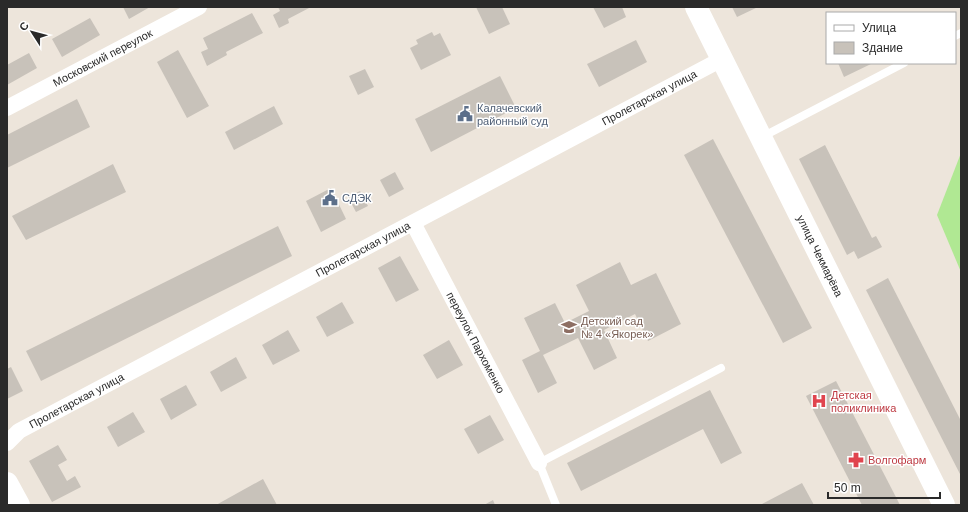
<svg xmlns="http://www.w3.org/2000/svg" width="968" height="512" font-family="Helvetica,sans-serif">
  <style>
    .green { fill: #b0e893 }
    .building { fill: #c8c2ba }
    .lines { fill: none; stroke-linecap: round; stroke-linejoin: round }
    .lane { stroke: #fff; stroke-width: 8 }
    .street { stroke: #fff; stroke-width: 16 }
    .secondary { stroke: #fff; stroke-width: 22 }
    .labels { text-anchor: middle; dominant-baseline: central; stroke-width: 3; stroke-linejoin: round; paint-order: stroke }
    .street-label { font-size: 11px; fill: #2a2a2a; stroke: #fff }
    .service-label { font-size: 11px; fill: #4e5e75; stroke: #fff; text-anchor: start }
    .education-label { font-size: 11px; fill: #785e54; stroke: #fff; text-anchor: start }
    .health-label { font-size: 11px; fill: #be3a42; stroke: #fff; text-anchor: start }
  </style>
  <rect width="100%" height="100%" fill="#ede5db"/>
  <path class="green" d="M961,153v119l-24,-57z"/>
  <g class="building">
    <path d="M123,7h27l-21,12z"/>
    <path d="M278,7h33l-23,12 1,4 -10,5 -6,-13 7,-4z"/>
    <path d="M476,7h26l8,17 -21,10z"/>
    <path d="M593,7h29l4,10 -22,11z"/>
    <path d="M732,7h26l-21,10z"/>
    <path d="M252,13l11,20 -37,19 1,3 -20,11 -6,-14 7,-3 -5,-11z"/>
    <path d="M90,18l10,17 -38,22 -10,-18z"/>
    <path d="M432,32l2,4 6,-3 11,22 -30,15 -11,-22 8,-4 -2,-4z"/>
    <path d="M636,40l11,22 -48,25 -12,-23z"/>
    <path d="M178,50l31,56 -22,12 -30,-56z"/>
    <path d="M29,53l8,15 -30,17v-20z"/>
    <path d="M838,63h35l-29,14z"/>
    <path d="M365,69l9,18 -16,8 -9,-19z"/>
    <path d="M500,76l16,32 -85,44 -16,-33z"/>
    <path d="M77,99l13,28 -83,41v-33z"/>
    <path d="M274,106l9,18 -49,26 -9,-18z"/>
    <path d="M713,139l99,189 -29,15 -99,-188z"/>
    <path d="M825,145l47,93 4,-2 6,11 -24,12 -4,-8 -7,4 -48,-96z"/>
    <path d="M113,164l13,28 -100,48 -14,-24z"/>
    <path d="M395,172l9,17 -15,8 -9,-17z"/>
    <path d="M331,188l15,31 -25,13 -15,-31z"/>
    <path d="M360,191l8,15 -12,6 -8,-15z"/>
    <path d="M278,226l14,30 -251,125 -15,-30z"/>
    <path d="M400,256l19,34 -23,12 -18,-34z"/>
    <path d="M620,262l11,23 25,-12 25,51 -33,17 -13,-27 -31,16 13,28 -23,12 -16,-32 -35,17 14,28 -19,10 -16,-33 18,-9 -16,-33 31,-15 10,20 24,-12 -13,-26z"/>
    <path d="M888,278l73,143v55l-95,-186z"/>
    <path d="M342,302l12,21 -27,14 -11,-20z"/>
    <path d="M288,330l12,21 -27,14 -11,-20z"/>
    <path d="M449,340l14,25 -26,14 -14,-24z"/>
    <path d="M236,357l11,21 -26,14 -11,-20z"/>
    <path d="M11,367l12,24 -16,8v-30z"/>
    <path d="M836,381l64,124h-38l-56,-109z"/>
    <path d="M186,385l11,20 -26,15 -11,-21z"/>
    <path d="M710,390l32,63 -21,11 -18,-35 -122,62 -14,-28z"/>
    <path d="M133,412l12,20 -27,15 -11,-20z"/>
    <path d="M490,415l14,25 -26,14 -14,-25z"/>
    <path d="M58,445l9,15 -9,5 9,16 8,-5 6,11 -29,15 -23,-41z"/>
    <path d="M263,479l14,26h-61z"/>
    <path d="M802,483l12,22h-54z"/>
    <path d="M493,500l2,5h-11z"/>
  </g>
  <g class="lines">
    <g class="lane">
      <path d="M955,36l6,-3"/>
      <path d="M762,137l142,-74"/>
      <path d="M556,505l-17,-42 182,-95"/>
    </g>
    <g class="street">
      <path id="s1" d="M7,108l192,-101"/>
      <path id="s2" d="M413,223l126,240"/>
      <path id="s3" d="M7,443l12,-12 703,-372"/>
    </g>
    <g class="secondary">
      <path id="s4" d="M696,7l248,498"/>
      <path d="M7,483l12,22"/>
    </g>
  </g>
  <defs>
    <symbol id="civic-bare" viewBox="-9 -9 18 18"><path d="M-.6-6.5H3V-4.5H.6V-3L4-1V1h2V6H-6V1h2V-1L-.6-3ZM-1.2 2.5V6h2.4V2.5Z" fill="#5c6f8a" stroke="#fff" stroke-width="2.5" paint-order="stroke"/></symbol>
    <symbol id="school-bare" viewBox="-9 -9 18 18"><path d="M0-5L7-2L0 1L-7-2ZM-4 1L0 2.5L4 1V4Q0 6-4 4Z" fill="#8d6e63" stroke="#fff" stroke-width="2.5" paint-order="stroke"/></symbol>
    <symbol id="hospital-bare" viewBox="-9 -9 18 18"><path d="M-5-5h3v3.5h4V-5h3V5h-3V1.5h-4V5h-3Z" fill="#e0444e" stroke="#fff" stroke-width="2.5" paint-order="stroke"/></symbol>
    <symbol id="pharmacy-bare" viewBox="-9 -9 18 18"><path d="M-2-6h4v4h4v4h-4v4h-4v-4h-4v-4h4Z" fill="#e0444e" stroke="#fff" stroke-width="2.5" paint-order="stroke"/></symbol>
  </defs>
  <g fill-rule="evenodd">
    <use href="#civic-bare" x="454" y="103" width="22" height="22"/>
    <use href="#civic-bare" x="319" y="187" width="22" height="22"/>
    <use href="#school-bare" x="558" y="316" width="22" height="22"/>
    <use href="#hospital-bare" x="808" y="390" width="22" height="22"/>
    <use href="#pharmacy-bare" x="845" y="449" width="22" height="22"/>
  </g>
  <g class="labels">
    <g class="street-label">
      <text stroke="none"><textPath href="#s1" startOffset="108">Московский переулок</textPath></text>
      <text stroke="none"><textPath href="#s3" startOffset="730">Пролетарская улица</textPath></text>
      <text stroke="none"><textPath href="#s3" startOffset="406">Пролетарская улица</textPath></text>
      <text stroke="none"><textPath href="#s4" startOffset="278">улица Чекмарёва</textPath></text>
      <text stroke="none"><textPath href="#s2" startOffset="135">переулок Пархоменко</textPath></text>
      <text stroke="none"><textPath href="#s3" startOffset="82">Пролетарская улица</textPath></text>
    </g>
    <g class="service-label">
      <text x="477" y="108">Калачевский<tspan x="477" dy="13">районный суд</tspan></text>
      <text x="342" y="198">СДЭК</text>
    </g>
    <g class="education-label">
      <text x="581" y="321">Детский сад<tspan x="581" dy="13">№ 4 «Якорек»</tspan></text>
    </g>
    <g class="health-label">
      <text x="831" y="395">Детская<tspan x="831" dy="13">поликлиника</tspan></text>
      <text x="868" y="460">Волгофарм</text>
    </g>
  </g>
  <rect width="968" height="512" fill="none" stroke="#2a2a2a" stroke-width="16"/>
  <rect x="826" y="12" width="130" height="52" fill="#ffffff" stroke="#aaaaaa"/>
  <rect x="834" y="25" width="20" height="6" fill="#ffffff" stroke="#aaaaaa"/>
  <text x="862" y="32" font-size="12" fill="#2a2a2a">Улица</text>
  <rect x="834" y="42" width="20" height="12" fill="#c8c2ba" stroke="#aaaaaa"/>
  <text x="862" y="52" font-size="12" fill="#2a2a2a">Здание</text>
  <g transform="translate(32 32) rotate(306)" stroke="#ffffff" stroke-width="3" paint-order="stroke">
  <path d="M0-3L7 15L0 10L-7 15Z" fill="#2a2a2a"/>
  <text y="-6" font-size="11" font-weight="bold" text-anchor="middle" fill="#2a2a2a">С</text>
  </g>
  <path d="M828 492v6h112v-6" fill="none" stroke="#2a2a2a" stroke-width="2"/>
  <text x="834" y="492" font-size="12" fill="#2a2a2a" stroke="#ffffff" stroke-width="3" paint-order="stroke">50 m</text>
</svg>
